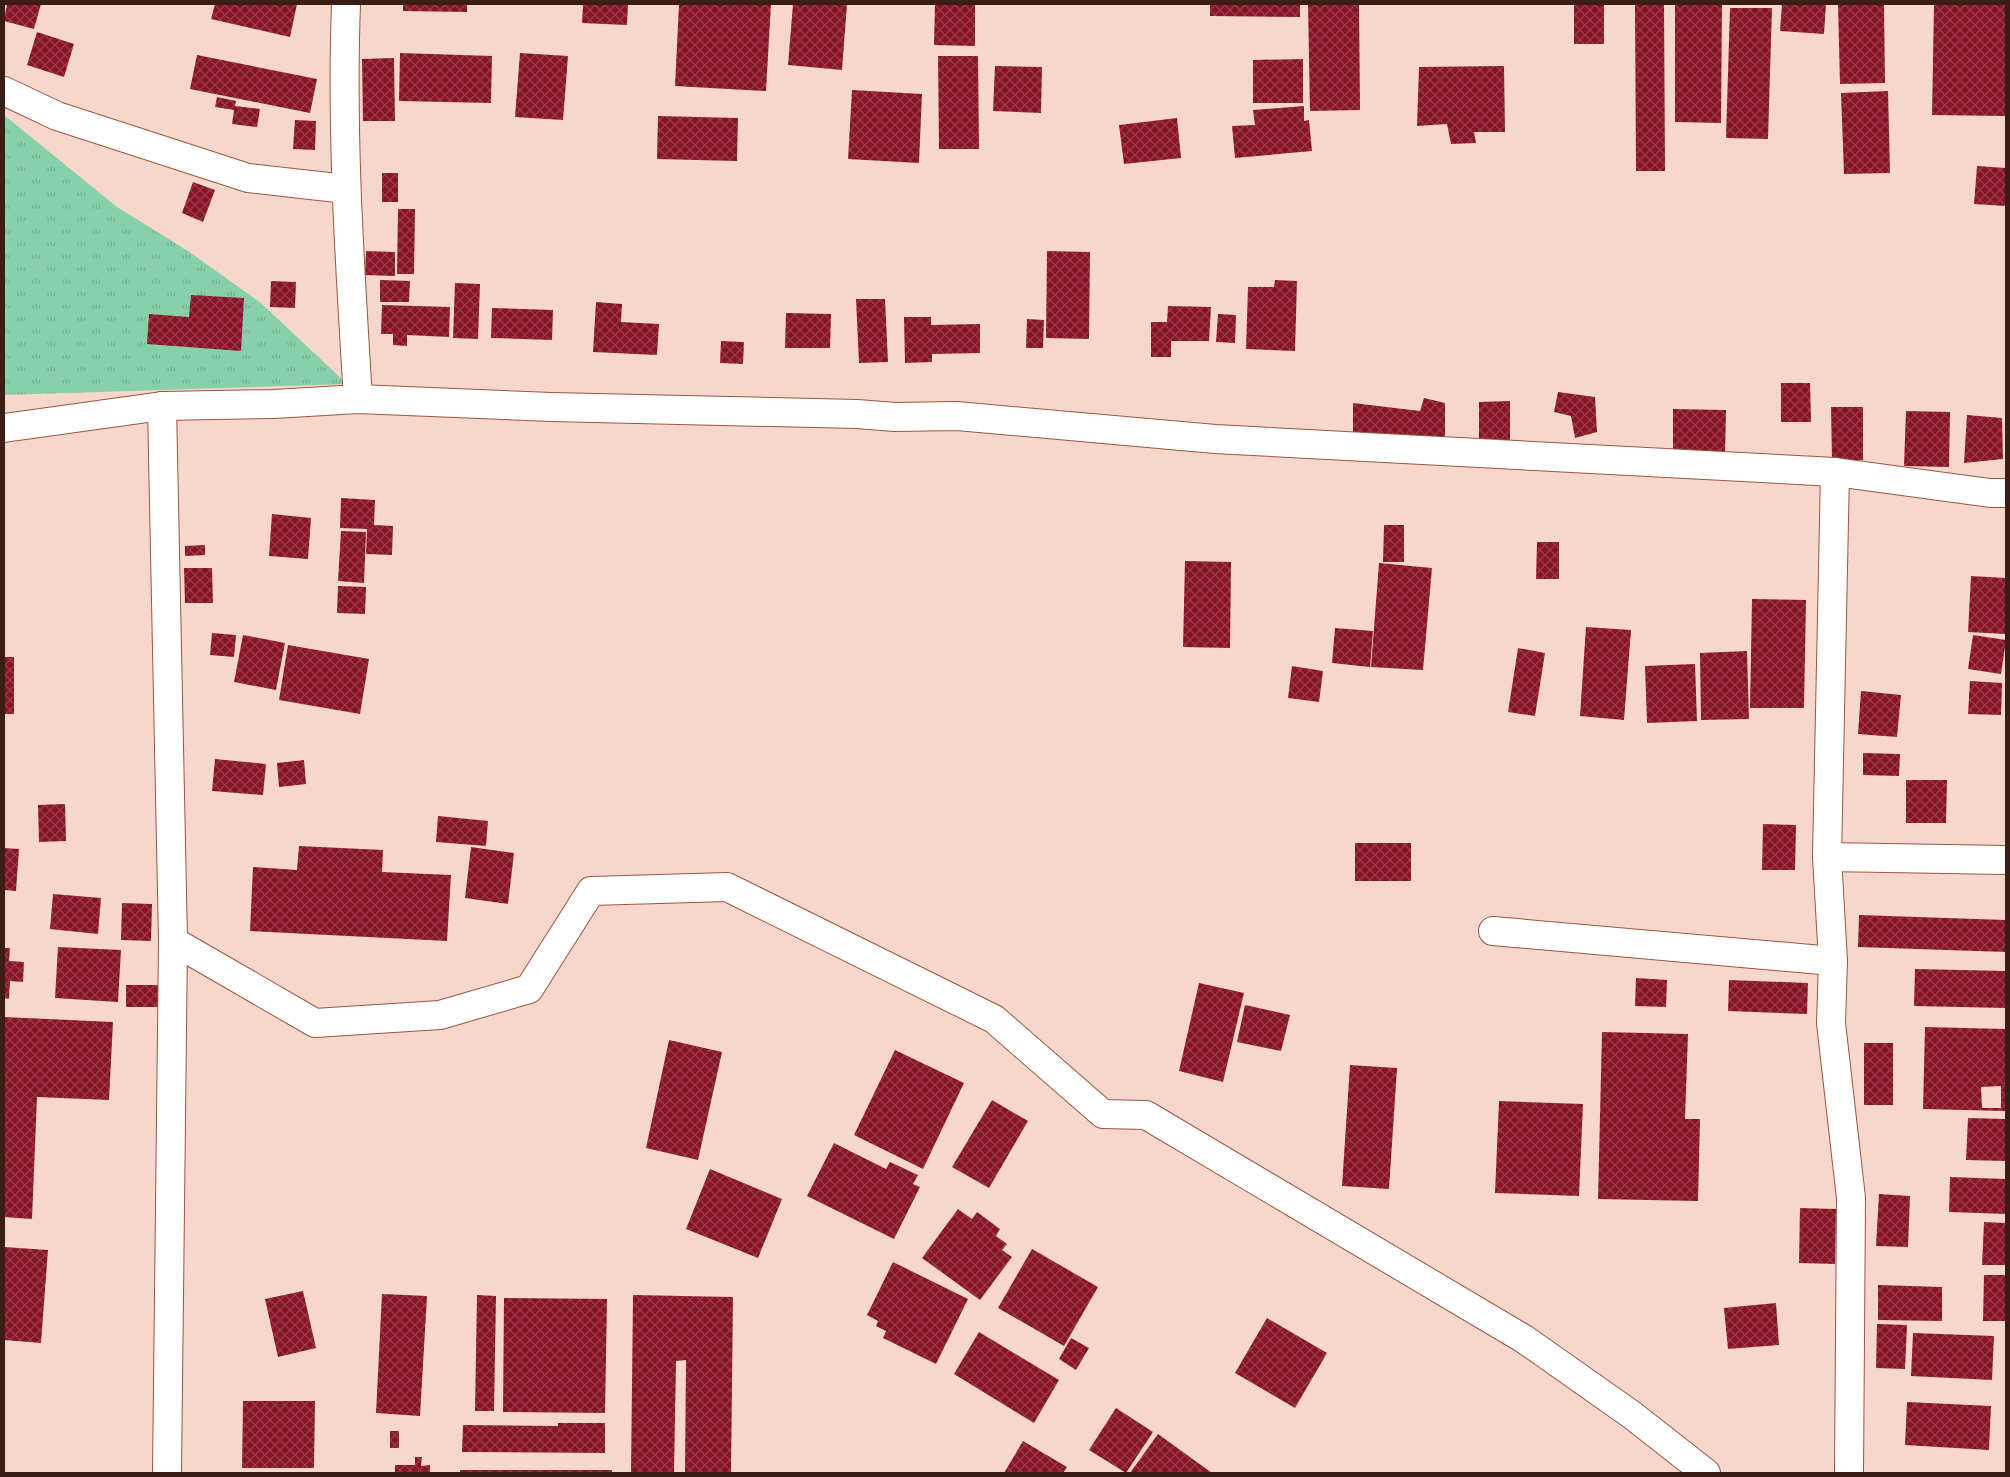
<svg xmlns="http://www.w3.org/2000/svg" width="2010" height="1477" font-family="'Open Sans',sans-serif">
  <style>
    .grass { fill: url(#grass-tufts) }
    .building { fill: url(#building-cross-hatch); fill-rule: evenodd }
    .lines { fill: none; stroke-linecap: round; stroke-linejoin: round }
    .street-casing { stroke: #9c573e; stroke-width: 30 }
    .street { stroke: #fff; stroke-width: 28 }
  </style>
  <defs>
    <pattern id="grass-tufts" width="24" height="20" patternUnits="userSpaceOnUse" patternTransform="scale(1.25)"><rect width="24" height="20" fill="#88d0aa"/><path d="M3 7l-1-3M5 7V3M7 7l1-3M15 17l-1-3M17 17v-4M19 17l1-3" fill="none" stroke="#76b291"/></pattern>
    <pattern id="building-cross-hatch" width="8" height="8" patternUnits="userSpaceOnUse" patternTransform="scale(1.25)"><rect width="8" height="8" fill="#891425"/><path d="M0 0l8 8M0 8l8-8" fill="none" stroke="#983e4a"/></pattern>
  </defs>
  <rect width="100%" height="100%" fill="#f7d7cb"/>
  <path class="grass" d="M4,115l113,92 71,44 73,52 86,81 -343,11z"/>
  <g class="building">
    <path d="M7,4h34l-7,25 -30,-8z"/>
    <path d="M215,4h82l-7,33 -79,-18z"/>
    <path d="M403,4h64v8l-64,-1z"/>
    <path d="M583,4h45l-1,21 -45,-2z"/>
    <path d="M679,4h92l-5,87 -91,-5z"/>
    <path d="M793,4h54l-5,66 -54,-5z"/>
    <path d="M935,4h40v42l-41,-1z"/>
    <path d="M1210,4h90v13l-90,-1z"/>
    <path d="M1308,4h51l1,106 -50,1z"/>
    <rect x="1574" y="4" width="30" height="40"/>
    <path d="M1635,4h29l1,167h-29z"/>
    <path d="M1675,4h47l-1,119 -46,-1z"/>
    <path d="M1782,4h44l-2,30 -44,-3z"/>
    <path d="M1838,4h46l1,79 -45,1z"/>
    <path d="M1934,4h72v112l-74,-1z"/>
    <path d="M1730,8h42l-4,131 -42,-1z"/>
    <path d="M37,32l37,12 -10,33 -37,-12z"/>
    <path d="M400,53l92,3 -1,47 -92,-2z"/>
    <path d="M520,53l48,3 -5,64 -48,-3z"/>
    <path d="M197,55l120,24 -7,34 -120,-24z"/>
    <path d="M938,56h40l1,93h-40z"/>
    <path d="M394,58l1,63h-32l-1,-62z"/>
    <path d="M1303,59v44h-50v-43z"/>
    <path d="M995,66l47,1 -1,46 -48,-2z"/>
    <path d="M1504,66l1,66h-31l2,11 -25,1 -4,-20 -30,2 2,-59z"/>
    <path d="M852,90l70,4 -3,69 -71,-4z"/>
    <path d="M1888,91l2,82 -46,1 -3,-81z"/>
    <path d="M217,97l19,4 -1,5 25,3 -3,18 -25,-3 2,-14 -19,-3z"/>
    <path d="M1304,106v15l5,-1 3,31 -77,7 -3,-32 23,-1 -2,-15z"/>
    <path d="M658,116l80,2 -1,43 -80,-2z"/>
    <path d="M1177,118l4,40 -57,6 -5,-39z"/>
    <path d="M295,120l21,1 -1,29 -22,-1z"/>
    <path d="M1977,166l29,2v38l-32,-2z"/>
    <rect x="382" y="173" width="16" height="29"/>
    <path d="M193,182l22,8 -12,32 -21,-9z"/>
    <path d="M398,209h17l-1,65h-17z"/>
    <path d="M366,251l29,1v24l-30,-1z"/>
    <path d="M1047,251l43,1 -1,87 -43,-1z"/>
    <path d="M380,280l30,1 -1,21h-29z"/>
    <path d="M1275,280l22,1 -2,70 -49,-2 2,-62h26z"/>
    <path d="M271,281l25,1 -1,26 -25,-1z"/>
    <path d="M455,283l25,1 -2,55 -25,-1z"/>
    <path d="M191,295l53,3 -3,53 -94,-7 2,-30 40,3z"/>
    <path d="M856,299h29l3,63 -29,1z"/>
    <path d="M596,302l26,2 -1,18 38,2 -2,31 -64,-3z"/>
    <path d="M382,305l68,2 -1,30 -42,-2v11l-14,-1v-11h-12z"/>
    <path d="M1168,306l43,1 -2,34h-38v16h-20v-35h16z"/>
    <path d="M492,308l61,2 -1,30 -61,-2z"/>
    <path d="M786,313l45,1 -1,34h-45z"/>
    <path d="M1218,314l18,1 -1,28 -19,-1z"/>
    <path d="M904,317h27v8l49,-1v29l-48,1v8l-27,1z"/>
    <path d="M1027,319l17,1 -1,28h-17z"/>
    <path d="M721,341l23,1 -1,22 -23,-1z"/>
    <path d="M1781,383h29l1,39h-30z"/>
    <path d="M1558,392l37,5 2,35 -22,6 -4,-22 -17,-4z"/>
    <path d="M1424,398l21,5v34l-92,1v-35l67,8z"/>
    <path d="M1510,401v46h-31v-45z"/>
    <path d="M1831,407h32v53l-31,1z"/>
    <path d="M1673,409l53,1 -1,46 -52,-2z"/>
    <path d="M1906,411l44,1 -1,55 -45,-1z"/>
    <path d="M1967,415l35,3 1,41 -39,4z"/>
    <path d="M341,498l34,2 -1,25 19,1 -1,29 -26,-1 1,-25 -27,-1z"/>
    <path d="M272,514l39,4 -3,41 -39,-3z"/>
    <path d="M1384,525h20v37h-21z"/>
    <path d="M341,531l25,1 -2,51 -26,-2z"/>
    <path d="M1537,542h22v37h-23z"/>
    <path d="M205,545v10l-20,1v-10z"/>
    <path d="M1185,561l46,1 -1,86 -47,-1z"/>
    <path d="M1379,563l53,5 -9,102 -52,-3z"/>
    <path d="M184,568h28l1,35h-28z"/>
    <path d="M1971,576l35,2v56l-38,-2z"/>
    <path d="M338,586l28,1 -1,27 -28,-1z"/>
    <path d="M1752,599l54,1 -2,108h-54z"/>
    <path d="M1586,627l45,3 -7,90 -44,-4z"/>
    <path d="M1335,628l38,3 -3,36 -38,-4z"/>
    <path d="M212,633l24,2 -2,22 -24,-2z"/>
    <path d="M243,635l42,8 -9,47 -42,-8z"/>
    <path d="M1973,635l33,5 -5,34 -33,-5z"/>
    <path d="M288,645l81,14 -9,55 -81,-14z"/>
    <path d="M1518,648l27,5 -10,63 -27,-4z"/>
    <path d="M1747,651l2,68 -48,1 -1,-67z"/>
    <rect x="4" y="657" width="10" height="57"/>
    <path d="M1695,664l2,57 -50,2 -2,-57z"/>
    <path d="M1292,666l31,5 -4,31 -31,-4z"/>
    <path d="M1970,681l32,2 -1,32 -33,-1z"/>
    <path d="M1861,691l40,4 -4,42 -39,-3z"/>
    <path d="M1863,753l37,1 -1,22 -36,-1z"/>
    <path d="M215,759l51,5 -3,31 -51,-4z"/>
    <path d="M304,760l2,24 -27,3 -2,-24z"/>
    <path d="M1906,780h41l-1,43h-40z"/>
    <path d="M65,804l1,37 -27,1 -1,-37z"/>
    <path d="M438,816l50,5 -2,25 -50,-4z"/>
    <path d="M1763,824l33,1 -1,45h-33z"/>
    <rect x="1355" y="843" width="56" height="38"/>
    <path d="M299,846l84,4 -1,22 69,3 -4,66 -197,-10 3,-64 44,3z"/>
    <path d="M471,847l43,6 -6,51 -43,-6z"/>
    <path d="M4,848l15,1 -3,42 -12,-1z"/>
    <path d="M53,894l48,4 -3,36 -48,-5z"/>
    <path d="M122,903l30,1 -1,37 -30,-1z"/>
    <path d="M1859,915l147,5v32l-148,-5z"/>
    <path d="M58,947l63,3 -3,52 -63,-4z"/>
    <path d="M4,948h6l-1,13 15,1 -1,20 -13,-1 -1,18 -5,-1z"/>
    <path d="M1915,969l91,2v37l-92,-2z"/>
    <path d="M1636,978l31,2 -1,27 -31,-1z"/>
    <path d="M1729,980l79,3 -1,31 -79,-3z"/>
    <path d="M1199,983l45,10 -21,89 -44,-11z"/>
    <path d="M126,985h41l-1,22h-40z"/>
    <path d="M1245,1005l45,10 -9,36 -44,-9z"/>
    <path d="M4,1017l109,5 -4,78 -72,-3 -5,122 -28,-2z"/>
    <path d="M1925,1027l81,2v82l-83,-2zM2001,1086v22h-19l-1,-21z"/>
    <path d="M1602,1032l86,2 -3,85h15l-2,82 -100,-2z"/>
    <path d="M669,1040l53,12 -24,108 -52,-12z"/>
    <rect x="1864" y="1043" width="29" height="62"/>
    <path d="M895,1050l69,33 -41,86 -69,-34z"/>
    <path d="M1350,1065l47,3 -8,121 -47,-3z"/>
    <path d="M992,1100l36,21 -39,67 -37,-21z"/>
    <path d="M1499,1101l84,3 -4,92 -84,-3z"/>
    <path d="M1968,1118l38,1v42l-40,-1z"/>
    <path d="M834,1143l52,26 4,-7 28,13 -5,9 7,3 -26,52 -87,-43z"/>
    <path d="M710,1169l72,30 -24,59 -72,-29z"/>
    <path d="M1950,1177l56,2v35l-57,-2z"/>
    <path d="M1879,1194l31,2 -2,51 -32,-1z"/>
    <path d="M1800,1208l36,1 -1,55 -36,-1z"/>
    <path d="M958,1209l14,10 5,-7 23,17 -4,7 11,8 -5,6 10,7 -32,43 -58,-42z"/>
    <path d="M1984,1222l22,1v42h-24z"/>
    <path d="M4,1247l44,3 -7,93 -37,-3z"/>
    <path d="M1032,1249l66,38 -34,59 -66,-38z"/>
    <path d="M893,1262l75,37 -32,65 -53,-26 3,-7 -10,-5 2,-5 -11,-6z"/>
    <path d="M1984,1275h22v46h-23z"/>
    <path d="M1878,1285l64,2v34l-64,-1z"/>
    <path d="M303,1291l13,57 -38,9 -13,-58z"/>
    <path d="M382,1294l45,2 -7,120 -44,-3z"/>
    <path d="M477,1295l19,1 -2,115h-19z"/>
    <path d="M633,1295l100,2 -2,176h-46l1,-113 -10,1 -2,112h-43z"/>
    <path d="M504,1298l103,1 -2,114 -102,-1z"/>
    <path d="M1776,1303l3,42 -51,4 -4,-41z"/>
    <path d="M1267,1318l60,35 -32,55 -60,-35z"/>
    <path d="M1877,1324l30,1 -2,44 -29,-1z"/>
    <path d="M979,1332l80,48 -25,43 -80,-49z"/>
    <path d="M1913,1333l81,3 -2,44 -81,-4z"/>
    <path d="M1071,1338l18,10 -13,22 -17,-11z"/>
    <path d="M243,1401h72l-1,67h-72z"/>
    <path d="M1907,1402l84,4 -2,44 -84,-5z"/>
    <path d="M1116,1408l37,24 -27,41 -37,-23z"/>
    <path d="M558,1423h47v30l-143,-1 1,-27 95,1z"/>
    <rect x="390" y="1431" width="9" height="17"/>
    <path d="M1158,1434l54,39h-82z"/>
    <path d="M1023,1441l44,26 -4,6h-59z"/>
    <path d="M415,1457h7l-1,9 9,-1v8h-35v-8h20z"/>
    <rect x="460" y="1470" width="152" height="3"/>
  </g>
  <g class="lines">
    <defs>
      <g id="street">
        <path d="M346,4c-5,132 4,263 12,395"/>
        <path d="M4,91l53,25 191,62 98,11"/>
        <path d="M162,406l11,535 -6,532"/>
        <path d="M4,428l158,-22 112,-2 84,-5 193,8 306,7 38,3 62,-1 258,23 620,33 155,21h16"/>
        <path d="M1835,472l-8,385 6,104 -2,62 20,175 -2,275"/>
        <path d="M1827,857l179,3"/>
        <path d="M1493,931l340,30"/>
        <path d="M173,941l142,82 125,-8 89,-26 62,-98 136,-4 267,132 109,95 43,1 378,224 108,76 74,58"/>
      </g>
    </defs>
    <use href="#street" class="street-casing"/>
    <use href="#street" class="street"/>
  </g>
  <rect width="2010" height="1477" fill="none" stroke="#3b1e13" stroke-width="10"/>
</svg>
